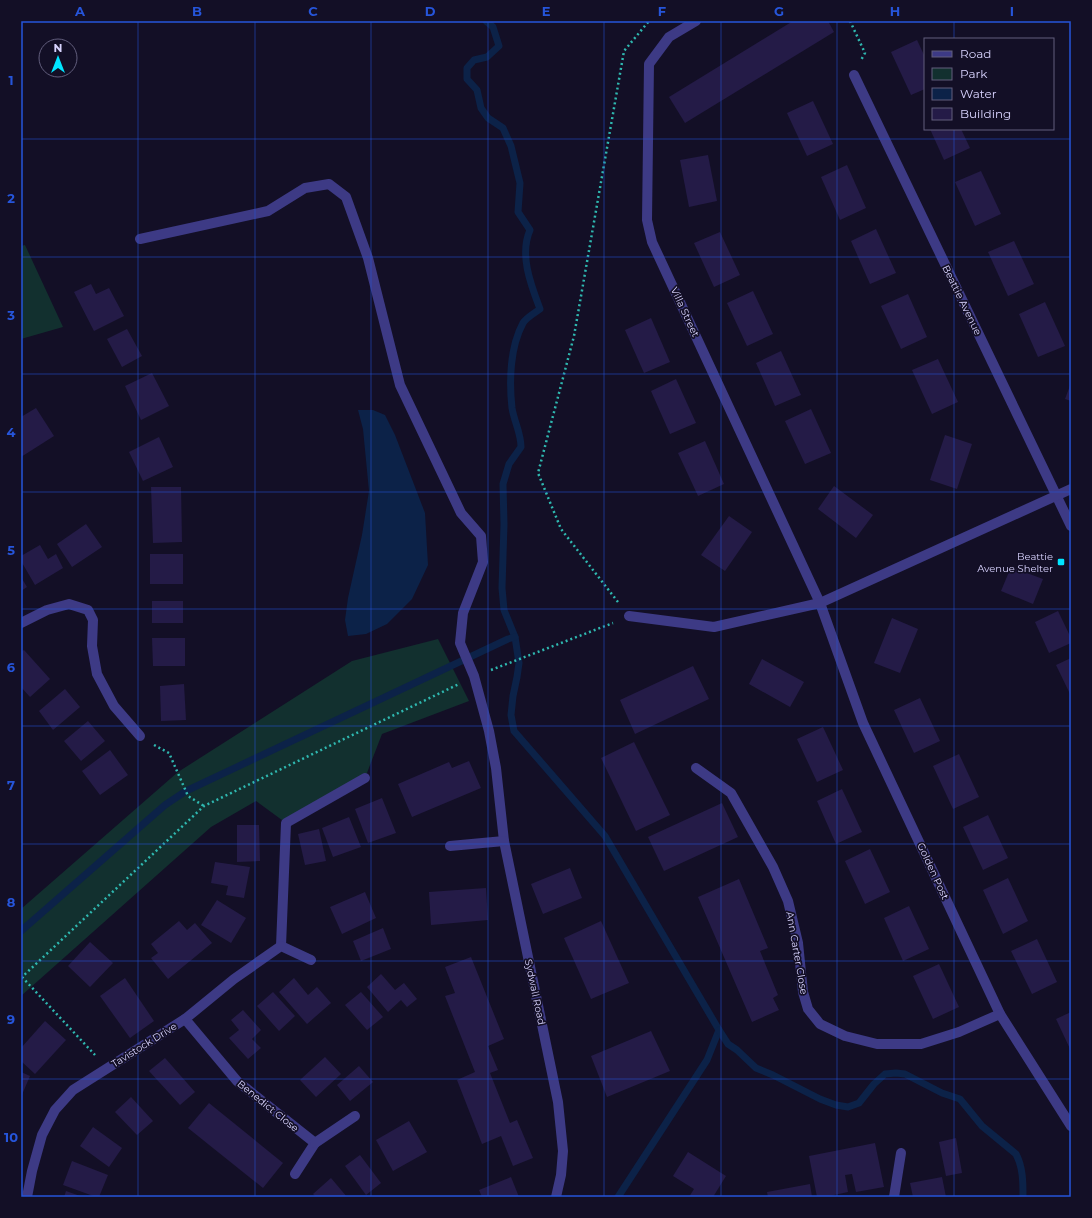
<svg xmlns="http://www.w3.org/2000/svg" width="1092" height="1218" font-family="Montserrat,sans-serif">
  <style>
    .green { fill: #12302f }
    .water { fill: #0c2248 }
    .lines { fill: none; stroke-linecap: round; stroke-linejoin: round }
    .stream { stroke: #0c2248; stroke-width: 7 }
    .building { fill: #241b47 }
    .path { stroke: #2fb8b0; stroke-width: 2.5; stroke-dasharray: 2 3; stroke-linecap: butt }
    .minor { stroke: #3d3a85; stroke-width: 10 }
    .grid { fill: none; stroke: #2655da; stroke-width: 1; stroke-opacity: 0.55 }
    .poi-dot { fill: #00e5ff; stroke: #130f26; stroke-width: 1.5 }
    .labels { text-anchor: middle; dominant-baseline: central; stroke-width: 3.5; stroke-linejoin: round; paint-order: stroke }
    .street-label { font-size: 10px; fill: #d9d4ff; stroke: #130f26 }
    .poi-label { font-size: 10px; fill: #d9d4ff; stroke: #130f26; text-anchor: end }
    .neatline { fill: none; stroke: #2655da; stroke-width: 1.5 }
    .grid-label { font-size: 13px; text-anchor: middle; font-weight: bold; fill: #2655da }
  </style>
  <rect width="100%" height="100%" fill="#130f26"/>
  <g class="green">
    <path d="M25,245l38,82 -42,12v-93z"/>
    <path d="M438,639l31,62 -87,33 -17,44 -79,45 -30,-22 -45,26 -190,169v-87l157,-137 174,-111z"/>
  </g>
  <path class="water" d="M358,410h15l12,5 10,20 30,78 3,52 -16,34 -25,25 -21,10 -18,2 -3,-16 3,-22 14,-63 7,-44 -6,-62z"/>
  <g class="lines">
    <g class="stream">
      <path d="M486,21l7,6 6,19 -12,11 -13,3 -7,8v11l10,11 4,18 7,10 15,10 8,18 9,37 -2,29 12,18c-11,25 1,55 10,79 -5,4 -13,8 -17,14 -13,24 -14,58 -11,85 2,13 9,25 9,39l-12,17 -6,20 1,40 -2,64 2,22 11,27 4,26 -2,14 -4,19 -2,19 3,16 91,105 114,194 -12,30 -89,137"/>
      <path d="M21,931l144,-126 21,-14 322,-152 7,-2"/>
      <path d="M719,1030l9,14 9,6 19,18 17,7 47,24 16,6 12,2 11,-4 15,-19 11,-10 11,-1 9,1 37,19 18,6 22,27 34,28c7,13 7,28 7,43"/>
    </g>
  </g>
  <g class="building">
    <path d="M793,21h35l6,11 -149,91 -16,-26z"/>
    <path d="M917,40l8,17v32l-14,6 -20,-43z"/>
    <path d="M813,101l20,43 -26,12 -20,-43z"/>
    <path d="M930,129h31l9,19 -26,12z"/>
    <path d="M708,155l9,46 -28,6 -9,-47z"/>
    <path d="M847,165l19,43 -26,12 -19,-43z"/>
    <path d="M981,171l20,43 -26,12 -20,-44z"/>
    <path d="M876,229l20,44 -26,11 -19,-43z"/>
    <path d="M720,232l20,43 -26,12 -20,-44z"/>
    <path d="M1014,241l20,43 -26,12 -20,-44z"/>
    <path d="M91,284l5,10 13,-6 15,28 -30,15 -20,-39z"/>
    <path d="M753,291l20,43 -26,12 -20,-43z"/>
    <path d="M908,294l19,43 -26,12 -20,-43z"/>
    <path d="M1045,302l20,44 -27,11 -19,-43z"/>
    <path d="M651,318l19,44 -26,11 -19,-43z"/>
    <path d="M127,329l15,27 -20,11 -15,-28z"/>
    <path d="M781,351l20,44 -26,11 -19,-43z"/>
    <path d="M938,359l20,43 -26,12 -20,-44z"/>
    <path d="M152,373l17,33 -28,14 -16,-34z"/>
    <path d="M676,379l20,44 -26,11 -19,-43z"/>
    <path d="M1071,383v18l-6,-2z"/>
    <path d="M36,408l18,28 -33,21v-40z"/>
    <path d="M811,409l20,44 -26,11 -20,-43z"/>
    <path d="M945,435l27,9 -15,45 -27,-9z"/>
    <path d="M159,437l14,30 -30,14 -14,-29z"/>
    <path d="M705,441l19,43 -26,12 -20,-43z"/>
    <path d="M834,486l39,29 -17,23 -38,-29z"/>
    <path d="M151,487h30l1,55 -29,1z"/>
    <path d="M729,516l23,16 -27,39 -24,-16z"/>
    <path d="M86,524l16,23 -30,20 -15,-23z"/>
    <path d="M40,545l8,14 8,-5 7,14 -28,17 -14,-24v-5z"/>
    <rect x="150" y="554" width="33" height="30"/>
    <path d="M1011,567l32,12 -10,25 -32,-13z"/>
    <path d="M21,577l6,10 -6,4z"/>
    <rect x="152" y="601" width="31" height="22"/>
    <path d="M1058,611l13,27v5l-22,10 -14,-31z"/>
    <path d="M892,618l26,11 -18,44 -26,-10z"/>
    <path d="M152,638h33v28h-32z"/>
    <path d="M24,650l26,29 -20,18 -9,-10v-35z"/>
    <path d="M1071,658v38l-15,-31z"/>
    <path d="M762,659l42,23 -14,25 -41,-23z"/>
    <path d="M693,666l16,33 -74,35 -15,-34z"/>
    <path d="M184,684l2,36 -25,1 -1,-35z"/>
    <path d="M65,689l15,18 -27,23 -14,-19z"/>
    <path d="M920,698l20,43 -26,12 -20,-43z"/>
    <path d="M88,721l17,20 -24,20 -17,-20z"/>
    <path d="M823,727l20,43 -26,12 -20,-43z"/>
    <path d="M634,742l36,73 -34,16 -35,-73z"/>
    <path d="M110,750l18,25 -28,20 -18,-24z"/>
    <path d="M959,754l20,43 -26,12 -20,-43z"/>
    <path d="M469,761l12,27 -69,29 -14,-33 51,-22 3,6z"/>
    <path d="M842,789l20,43 -26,12 -19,-43z"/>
    <path d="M382,798l14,35 -28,10 -13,-34z"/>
    <path d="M722,803l16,34 -74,34 -16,-34z"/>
    <path d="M988,815l20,43 -25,12 -20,-43z"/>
    <path d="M349,817l12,30 -28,10 -11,-29z"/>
    <path d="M237,825h22l1,36 -23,1z"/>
    <path d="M319,829l7,32 -21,4 -7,-31z"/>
    <path d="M870,849l20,43 -25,12 -20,-43z"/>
    <path d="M215,862l35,5 -6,31 -18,-3 2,-9 -17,-3z"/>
    <path d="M570,868l12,30 -39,16 -12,-30z"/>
    <path d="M1008,878l20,43 -25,13 -20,-44z"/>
    <path d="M739,879l29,69 -8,3 18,44 -5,3 6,12 -27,12 -54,-125z"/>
    <path d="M486,888l2,32 -57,5 -2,-33z"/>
    <path d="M365,892l11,26 -34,16 -12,-27z"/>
    <path d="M217,900l29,18 -15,25 -30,-18z"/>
    <path d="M909,906l20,43 -26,12 -19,-43z"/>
    <path d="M179,921l8,9 8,-7 17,20 -44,36 -17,-21 7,-5 -7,-9z"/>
    <path d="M601,921l28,62 -38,16 -27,-61z"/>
    <path d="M383,928l8,21 -30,12 -8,-20z"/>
    <path d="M1037,939l20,43 -25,12 -21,-43z"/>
    <path d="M90,942l23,21 -23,24 -22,-21z"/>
    <path d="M471,957l33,82 -16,7 10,24 -8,3 20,50 7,-3 16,38 -20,8 -12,-30 -19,8 -25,-64 18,-8 -30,-76 10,-3 -10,-26z"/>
    <path d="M939,964l20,43 -26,12 -20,-43z"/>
    <path d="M381,974l14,16 9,-7 13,16 -10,8 -6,-7 -13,12 -21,-25z"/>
    <path d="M125,978l29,43 -24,17 -30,-42z"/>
    <path d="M294,978l14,17 9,-8 14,16 -24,21 -28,-32z"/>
    <path d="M273,992l22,24 -16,15 -22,-25z"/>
    <path d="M361,992l22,25 -16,13 -22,-25z"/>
    <path d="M243,1010l18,20 -9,9 9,9 -13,11 -19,-21 10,-8 -8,-10z"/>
    <path d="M1071,1012v39l-15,-32z"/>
    <path d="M45,1021l21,19 -31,34 -14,-13v-13z"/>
    <path d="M651,1031l19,40 -63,26 -16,-41z"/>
    <path d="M325,1057l16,17 -25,23 -16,-17z"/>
    <path d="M165,1058l30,34 -15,13 -31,-34z"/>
    <path d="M359,1066l14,16 -23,19 -13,-16z"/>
    <path d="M21,1072l9,4 -9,21z"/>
    <path d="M131,1097l22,24 -16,14 -22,-23z"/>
    <path d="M209,1103l74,60 -20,25 -75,-60z"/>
    <path d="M409,1121l18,31 -34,19 -17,-31z"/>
    <path d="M93,1127l29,21 -13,19 -29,-21z"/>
    <path d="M956,1138l6,35 -16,3 -7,-34z"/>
    <path d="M875,1143l9,44 -28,5 -4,-18 -7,1 3,17 -23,5h-8l-8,-41z"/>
    <path d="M688,1152l38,24 -13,21h-24l5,-8 -21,-13z"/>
    <path d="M360,1155l21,28 -15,12 -21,-29z"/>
    <path d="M72,1161l36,14 -9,22h-3l-33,-12z"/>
    <path d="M511,1177l8,20h-37l-3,-7z"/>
    <path d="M942,1177l4,20h-33l-3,-14z"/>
    <path d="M331,1178l16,19h-31l-3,-3z"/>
    <path d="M810,1184l2,13h-44l-1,-5z"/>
    <path d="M66,1191l17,6h-19z"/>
  </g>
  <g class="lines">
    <g class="path">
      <path d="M850,21l15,32 -4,7"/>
      <path d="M618,602l-57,-73 -23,-56 36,-137 50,-285 25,-30"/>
      <path d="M491,670l122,-47"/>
      <path d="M154,745l15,8 19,43 16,10"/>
      <path d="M22,977l73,78"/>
      <path d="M21,978l183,-172 255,-122"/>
    </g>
    <g class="minor">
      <path d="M696,21l-27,16 -20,27 -2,156 5,22 168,361 43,120 137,291 71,112"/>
      <path d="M854,75l217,451"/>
      <path d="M140,239l128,-28 37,-23 24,-4 17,13 22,61 32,127 61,128 20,23 2,26 -20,51 -3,30 14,33 15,55 7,37 8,73 54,261 5,49 -2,24 -5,22"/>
      <path d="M629,616l85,11 106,-24 251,-114"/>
      <path d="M21,623l26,-13 22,-6 19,6 5,10 -1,26 5,28 17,32 26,30"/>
      <path d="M696,768l35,25 42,74 15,34 10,42 5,49 5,17 12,15 25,12 32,8h44l38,-12 41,-18"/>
      <path d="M450,846l54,-5"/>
      <path d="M281,946l5,-123 79,-45"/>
      <path d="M185,1019l52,62 78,62 -20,31"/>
      <path d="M315,1143l40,-27"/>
      <path d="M27,1197l5,-26 10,-36 13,-25 18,-20 112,-71 49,-40 47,-33 30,14"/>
      <path d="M894,1197l7,-44"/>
    </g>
  </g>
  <path class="grid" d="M138,21v1176M255,21v1176M371,21v1176M488,21v1176M604,21v1176M721,21v1176M837,21v1176M954,21v18M954,129v1068M21,139h1050M21,257h1050M21,374h1050M21,492h1050M21,609h1050M21,726h1050M21,844h1050M21,961h1050M21,1079h1050"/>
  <rect class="poi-dot" x="1057" y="558" width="8" height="8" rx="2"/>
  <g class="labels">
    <g class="street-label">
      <text transform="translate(962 300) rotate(64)">Beattie Avenue</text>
      <text transform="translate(685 312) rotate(65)">Villa Street</text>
      <text transform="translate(933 871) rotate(65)">Golden Post</text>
      <text transform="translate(797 953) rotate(80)">Ann Carter Close</text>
      <text transform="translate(535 992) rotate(78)">Sydwall Road</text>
      <text transform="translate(144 1045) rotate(-32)">Tavistock Drive</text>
      <text transform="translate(268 1106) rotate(39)">Benedict Close</text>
    </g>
    <g class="poi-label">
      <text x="1053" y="556">Beattie<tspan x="1053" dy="12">Avenue Shelter</tspan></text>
    </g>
  </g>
  <rect width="1092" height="1218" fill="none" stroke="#130f26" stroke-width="44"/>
  <rect x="924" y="38" width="130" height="92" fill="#130f26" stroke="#625e7d"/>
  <rect x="932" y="51" width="20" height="6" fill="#3d3a85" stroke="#625e7d"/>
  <text x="960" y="58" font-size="12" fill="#d9d4ff">Road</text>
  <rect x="932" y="68" width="20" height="12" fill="#12302f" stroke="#625e7d"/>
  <text x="960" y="78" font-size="12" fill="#d9d4ff">Park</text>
  <rect x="932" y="88" width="20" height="12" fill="#0c2248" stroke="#625e7d"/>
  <text x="960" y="98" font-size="12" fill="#d9d4ff">Water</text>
  <rect x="932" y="108" width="20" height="12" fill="#241b47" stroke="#625e7d"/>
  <text x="960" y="118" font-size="12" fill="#d9d4ff">Building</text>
  <g transform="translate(58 58)"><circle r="19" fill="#130f26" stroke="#625e7d"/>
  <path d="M0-3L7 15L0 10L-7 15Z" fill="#00e5ff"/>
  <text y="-6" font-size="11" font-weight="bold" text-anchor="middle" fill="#d9d4ff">N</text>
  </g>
  <rect x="22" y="22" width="1048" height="1174" class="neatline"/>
  <g class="grid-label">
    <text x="80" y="16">A</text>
    <text x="197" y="16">B</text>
    <text x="313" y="16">C</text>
    <text x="430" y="16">D</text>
    <text x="546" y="16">E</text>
    <text x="662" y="16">F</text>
    <text x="779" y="16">G</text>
    <text x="895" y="16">H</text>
    <text x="1012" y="16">I</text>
    <text x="11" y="85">1</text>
    <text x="11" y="203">2</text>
    <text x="11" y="320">3</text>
    <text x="11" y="437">4</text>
    <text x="11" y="555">5</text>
    <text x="11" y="672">6</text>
    <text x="11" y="790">7</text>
    <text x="11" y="907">8</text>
    <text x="11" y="1024">9</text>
    <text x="11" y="1142">10</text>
  </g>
</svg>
